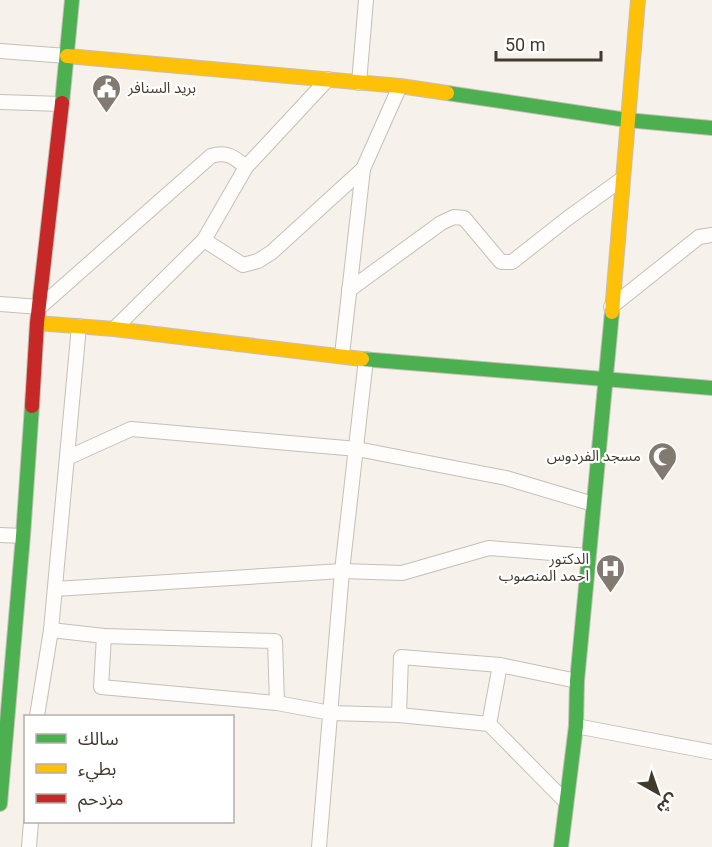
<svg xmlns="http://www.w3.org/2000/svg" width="712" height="847" font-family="Roboto,'Noto Sans Arabic',sans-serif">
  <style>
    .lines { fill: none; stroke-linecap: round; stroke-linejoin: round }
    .street-casing { stroke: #c6bfb7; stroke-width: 16 }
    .fast-casing { stroke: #c6bfb7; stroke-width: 16 }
    .slow-casing { stroke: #c6bfb7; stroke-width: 16 }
    .jam-casing { stroke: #c6bfb7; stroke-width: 16 }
    .street { stroke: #fefdfc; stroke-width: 14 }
    .fast { stroke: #4caf50; stroke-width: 14 }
    .slow { stroke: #ffc107; stroke-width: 14 }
    .jam { stroke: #c62828; stroke-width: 14 }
    .labels { text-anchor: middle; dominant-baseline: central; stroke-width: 4.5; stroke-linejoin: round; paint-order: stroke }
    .poi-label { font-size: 15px; fill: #433a2e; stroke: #fff; text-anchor: end }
  </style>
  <rect width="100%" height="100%" fill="#f6f1eb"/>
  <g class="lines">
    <defs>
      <g id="street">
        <path d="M0,51l67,5"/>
        <path d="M359,83l7,-83"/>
        <path d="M0,102l62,2"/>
        <path d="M204,240l39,25 15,-4 14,-9 91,-83"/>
        <path d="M349,290l92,-67 13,-6 10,1 37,44h11l56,-44 54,-39"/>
        <path d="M0,304l40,3 171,-151c16,-5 23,1 35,11"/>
        <path d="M611,307l88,-70 13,-2"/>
        <path d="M114,329l90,-89 42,-73 82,-88"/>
        <path d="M342,355l21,-186 37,-83"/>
        <path d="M67,458l64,-29 226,20 149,29 87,26"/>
        <path d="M0,535l23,1"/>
        <path d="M55,589l287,-18 60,2 87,-25 100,8"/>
        <path d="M51,630l53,6 171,5 2,62"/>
        <path d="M104,636l-3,51 176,16 54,10 68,2 90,9 11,-59"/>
        <path d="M399,715l2,-58 99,8 77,16"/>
        <path d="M37,716l14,-86 28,-304"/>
        <path d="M489,724l77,78"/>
        <path d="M576,726l136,26"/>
        <path d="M29,847l2,-25"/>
        <path d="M319,847l23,-276 24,-212"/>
      </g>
      <g id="fast">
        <path d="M447,93l180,27 85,8"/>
        <path d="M62,103l10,-103"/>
        <path d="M362,359l350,29"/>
        <path d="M0,804l23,-268 9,-130"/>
        <path d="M561,847l15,-121 1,-45 35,-369"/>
      </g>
      <g id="slow">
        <path d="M67,56l333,30 47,7"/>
        <path d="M612,312l26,-312"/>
        <path d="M37,323l77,6 248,30"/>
      </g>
      <path id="jam" d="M32,406l5,-83 25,-220"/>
    </defs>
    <use href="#street" class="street-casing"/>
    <use href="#fast" class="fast-casing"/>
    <use href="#slow" class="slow-casing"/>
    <use href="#jam" class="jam-casing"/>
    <use href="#street" class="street"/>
    <use href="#fast" class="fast"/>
    <use href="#slow" class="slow"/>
    <use href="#jam" class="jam"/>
  </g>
  <defs>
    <symbol id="civic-pin" viewBox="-11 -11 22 30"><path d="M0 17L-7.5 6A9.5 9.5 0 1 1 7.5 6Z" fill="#827a70" stroke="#fff"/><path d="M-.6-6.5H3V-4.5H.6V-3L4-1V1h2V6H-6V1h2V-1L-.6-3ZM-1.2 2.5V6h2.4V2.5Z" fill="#fff"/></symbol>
    <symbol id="mosque-pin" viewBox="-11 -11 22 30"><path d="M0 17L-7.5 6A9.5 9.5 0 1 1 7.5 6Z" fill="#827a70" stroke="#fff"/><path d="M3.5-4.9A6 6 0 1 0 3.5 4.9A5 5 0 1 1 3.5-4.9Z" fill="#fff"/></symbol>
    <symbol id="hospital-pin" viewBox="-11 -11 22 30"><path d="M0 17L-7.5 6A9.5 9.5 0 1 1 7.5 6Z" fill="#827a70" stroke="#fff"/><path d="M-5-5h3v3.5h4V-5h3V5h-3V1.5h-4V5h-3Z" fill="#fff"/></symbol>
  </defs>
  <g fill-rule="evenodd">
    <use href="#civic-pin" x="90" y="72" width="33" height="45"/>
    <use href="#mosque-pin" x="646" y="440" width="33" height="45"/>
    <use href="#hospital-pin" x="594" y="552" width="33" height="45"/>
  </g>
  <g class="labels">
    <g class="poi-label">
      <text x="128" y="88" text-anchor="start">بريد السنافر</text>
      <text x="641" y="456">مسجد الفردوس</text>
      <text x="589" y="559">الدكتور<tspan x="589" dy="17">احمد المنصوب</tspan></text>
    </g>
  </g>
  <rect x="24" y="715" width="210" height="108" fill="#ffffff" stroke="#b4b0ab" stroke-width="1.5"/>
  <rect x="36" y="734" width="30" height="9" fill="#4caf50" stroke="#b4b0ab" stroke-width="1.5"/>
  <text x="78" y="745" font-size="18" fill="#433a2e">سالك</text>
  <rect x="36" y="764" width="30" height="9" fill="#ffc107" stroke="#b4b0ab" stroke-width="1.5"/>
  <text x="78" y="775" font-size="18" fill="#433a2e">بطيء</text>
  <rect x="36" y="794" width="30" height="9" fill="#c62828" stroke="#b4b0ab" stroke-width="1.5"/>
  <text x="78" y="805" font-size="18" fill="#433a2e">مزدحم</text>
  <g transform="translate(658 793) rotate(140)" stroke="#ffffff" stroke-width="4.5" paint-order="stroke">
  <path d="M0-4.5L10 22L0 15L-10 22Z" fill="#433a2e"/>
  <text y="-9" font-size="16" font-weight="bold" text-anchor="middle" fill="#433a2e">ش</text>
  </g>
  <path d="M496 51v9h105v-9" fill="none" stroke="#433a2e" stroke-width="3"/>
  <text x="505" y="51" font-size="18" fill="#433a2e" stroke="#ffffff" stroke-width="4.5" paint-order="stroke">50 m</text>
</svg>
